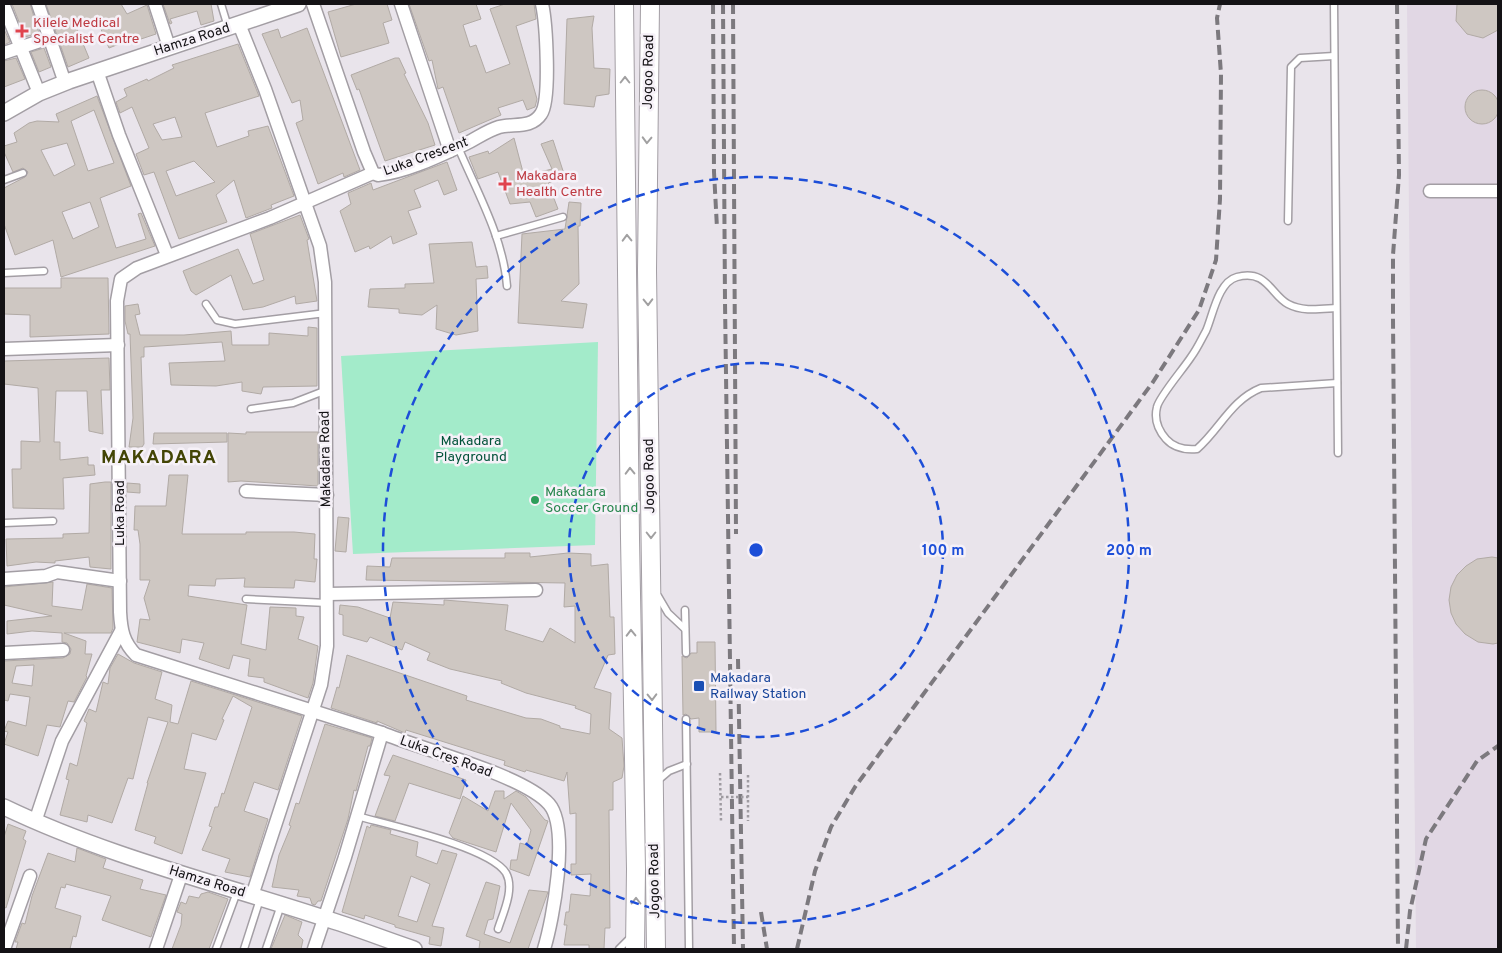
<svg xmlns="http://www.w3.org/2000/svg" width="1502" height="953" font-family="Overpass,sans-serif">
  <style>
    .built { fill: #e1d7e4 }
    .green { fill: #a3ebca }
    .building { fill: #cec7c2; stroke: #b1aaa5; fill-rule: evenodd }
    .lines { fill: none; stroke-linecap: round; stroke-linejoin: round }
    .service-casing { stroke: #a39ea4; stroke-width: 9 }
    .minor-casing { stroke: #a39ea4; stroke-width: 15 }
    .tertiary-casing { stroke: #a39ea4; stroke-width: 18 }
    .secondary-casing { stroke: #a39ea4; stroke-width: 20 }
    .path { stroke: #9f9ba1; stroke-width: 2.5; stroke-dasharray: 2.5 2.5; stroke-linecap: butt }
    .service { stroke: #fff; stroke-width: 6 }
    .minor { stroke: #fff; stroke-width: 12 }
    .tertiary { stroke: #fff; stroke-width: 15 }
    .secondary { stroke: #fff; stroke-width: 18 }
    .rail { stroke: #7c797e; stroke-width: 4; stroke-dasharray: 10 5; stroke-linecap: butt }
    .path-bridge { stroke: #9f9ba1; stroke-width: 2.5; stroke-dasharray: 2.5 2.5; stroke-linecap: butt }
    .oneway { stroke: #a1a0a1 }
    .ring { fill: none; stroke: #1d4ed8; stroke-width: 2.5; stroke-dasharray: 9 6 }
    .health-dot { fill: #e0444e; stroke: #f6f1f8; stroke-width: 2 }
    .leisure-dot { fill: #2e9e5b; stroke: #f6f1f8; stroke-width: 2 }
    .transit-dot { fill: #1a4fb4; stroke: #f6f1f8; stroke-width: 2 }
    .labels { text-anchor: middle; dominant-baseline: central; stroke-width: 5; stroke-linejoin: round; paint-order: stroke }
    .health-label { font-size: 14px; fill: #be3a42; stroke: #f6f1f8; text-anchor: start }
    .street-label { font-size: 14px; fill: #141215; stroke: #f6f1f8 }
    .park-label { font-size: 14px; fill: #005239; stroke: #f6f1f8 }
    .leisure-label { font-size: 14px; fill: #27864d; stroke: #f6f1f8; text-anchor: start }
    .transit-label { font-size: 14px; fill: #164399; stroke: #f6f1f8; text-anchor: start }
    .district-label { font-size: 19px; font-weight: bold; letter-spacing: 1px; fill: #434505; stroke: #f6f1f8 }
    .centre { fill: #1d4ed8; stroke: #f6f1f8; stroke-width: 2.5 }
    .ring-label { font-size: 15px; text-anchor: middle; font-weight: bold; fill: #1d4ed8; stroke: #f6f1f8; stroke-width: 5; stroke-linejoin: round; paint-order: stroke }
  </style>
  <rect width="100%" height="100%" fill="#e9e4eb"/>
  <path class="built" d="M1407,4h91v945h-82z"/>
  <path class="green" d="M598,342l-3,203 -242,9 -12,-198z"/>
  <g class="building">
    <path d="M12,4h18l9,29 -14,4z"/>
    <path d="M46,4h75l6,10 20,-9 9,29 -18,6 -1,-3 -28,11 -12,-28 -20,9 12,29 -21,9z"/>
    <path d="M163,4h48l3,17 -13,4 -4,-14 -27,8 2,4 -2,1z"/>
    <path d="M356,4h31l5,16 -9,3 6,20 -48,14 -13,-45z"/>
    <path d="M409,4h67l5,15 -18,6 7,22 6,-2 10,28 24,-9 -20,-55 15,-5h29l2,15 -20,7 21,73 -2,8 -8,3 -4,-10 -25,8 3,7 -42,18 -16,-46 -5,2 -6,-29 -3,1z"/>
    <path d="M1457,4h41v26l-15,8 -16,-4 -11,-13z"/>
    <path d="M594,16l-2,12 2,40 16,1 -1,25 -13,2 -2,11 -30,-3 3,-85z"/>
    <path d="M307,28l53,142 -16,7 -1,-4 -25,11 -22,-61 7,-3 -3,-20 -8,3 -30,-69 16,-5 3,9z"/>
    <path d="M4,29l6,13 -6,3z"/>
    <path d="M238,44l21,52 -54,17 12,34 32,-11 -1,-5 20,-5 26,70 -23,9 1,3 -26,10 -12,-38 -18,15 11,27 -48,17 -25,-67 -10,3 -8,-21 13,-6 -17,-41 -12,6 -4,-11 11,-6 -3,-7 23,-10 1,2 26,-13 -2,-3zM175,117l7,20 -20,3 -9,-16zM194,161l21,21 -39,14 -10,-25z"/>
    <path d="M44,48l7,19 -12,5 -8,-20z"/>
    <path d="M16,58l9,21 -21,8v-26z"/>
    <path d="M395,58h4l7,15 -2,1 24,49 7,22 -50,16 -26,-72 -2,1 -6,-15z"/>
    <circle cx="1482" cy="107" r="17"/>
    <path d="M97,96l34,90 -31,12 16,50 30,-9 -8,-25 3,-1 14,33 -94,31 -8,-37 -38,15 -11,-31v-36l21,-11 3,-5 -5,-4 -10,4 -9,-20v-6l13,-4 -3,-9 15,-10 8,-2 22,1 -3,-8zM94,110l20,53 -26,8 -17,-50zM67,143l8,22 -21,11 -13,-26zM90,202l9,25 -26,12 -11,-27z"/>
    <path d="M514,138l10,38 28,-7 -11,-25 12,-4 12,37 -17,6 10,26 -22,8 -6,-15 -20,2 -12,-32 -20,7 -9,-22 19,-6 1,3z"/>
    <path d="M447,162l10,28 -13,5 -6,-15 -24,10 7,17 -13,4 9,23 -24,10 -2,-8 -21,13 -1,-3 -14,6 -15,-41 11,-7 -3,-11 23,-10 2,7z"/>
    <path d="M569,202l12,1 -1,23h-2l1,58 -18,17 26,3 -4,24 -65,-5 4,-89 43,-5z"/>
    <path d="M300,215l9,24 -2,1 10,61 -21,3 -1,-8 -32,11 -20,3 -12,-35 -35,20 -5,-4 -8,-20 55,-22 15,35 11,-4 -14,-46z"/>
    <path d="M472,242l4,25 11,-1 1,12 -12,1 2,52 -22,4 -20,-6 1,-24 -15,10 -23,-2v-4l-31,-2 2,-18 35,-1v-4l29,-1 -5,-39z"/>
    <path d="M61,278h47l1,56 -79,3v-22l-26,-1v-26h57z"/>
    <path d="M138,304l2,10 -5,1 5,20h44l47,-4 1,14h37v-12l39,3v-9l9,1v58l-54,1 -2,7 -19,-3v-9l-26,4 -45,-1 -2,-22 56,-2 -3,-19 -78,5v10h-3l3,87 -2,3h-13l4,-29 -3,-84h-2l-3,-13v-15z"/>
    <path d="M109,358l1,32h-9l2,44 -14,-3 -2,-40h-31l-2,51h6v18l28,-3v8h6l1,10 -32,3 1,31 -51,-1 -1,-39h9v-28l19,1 -2,-54 -34,-4v-23z"/>
    <path d="M246,432h72v54l-77,-5 -13,1v-49l18,1z"/>
    <path d="M154,433h73v9l-74,2z"/>
    <path d="M169,475h19l-6,59h64v-2h48l21,2 -1,25h3l-2,23 -20,-2 -1,8 -50,-1 1,-9 -29,1 -1,7 -26,-1 -1,11 59,9 -6,39 25,6 4,-43 26,1v8l8,1 -6,22 20,7 -5,37 -5,15 -44,-16v-4l-16,-2 2,-17 -17,-4 -4,14 -30,-10 5,-16 -22,-4 -2,14 -43,-11 3,-23 10,1 -6,-22 6,-18h-10v-36l-2,-14h-4l1,-24h31z"/>
    <path d="M105,482h6v87l-21,-2 -1,-10 -34,4v2l-19,-1 -29,4 -1,-27 57,-1v-4l26,-1 1,-49z"/>
    <path d="M127,483l13,1v9l-13,-1z"/>
    <path d="M338,517l11,1 -3,34 -11,-1z"/>
    <path d="M505,553h25v4l38,-4 23,1v12l17,-2 2,53h4l1,37 -7,1 -14,33 17,5 -2,36 13,9 2,28 -2,12 -9,4v28h-4l1,118h-5l-1,21h-15v-4h-25l3,-20h-3l2,-13h3l2,-18 19,2 1,-22 -20,1v-11h5v-51l-6,1 -3,-42 -3,9 -38,-11 -1,2 -21,-7 1,-4 -99,-31 -1,3 -28,-12v2l-46,-15 6,-21 2,1 8,-33 120,41 -1,4 60,18 15,1 19,7v2l30,6 1,-20 -16,-6 1,-2 -50,-13 -25,-10 1,-2 -52,-12 -23,-9 3,-7 -25,-11 -3,8 -32,-13 -3,5 -24,-7v-20l-4,-1 1,-9 18,2 32,11 3,-16 51,3v-5l64,5 -3,25 38,12 7,-14 25,15v-37l-11,1 1,-24 -199,-3 1,-14 23,1 2,-9h113z"/>
    <path d="M1492,557l6,1v85l-5,1 -15,-2 -13,-8 -9,-10 -5,-11 -2,-13 2,-13 6,-12 9,-9 11,-7z"/>
    <path d="M53,582l-1,24 30,4 5,-26 25,4 1,40 -2,5h-47l22,8 -1,13h7l-6,22 1,1 -13,25 -6,-1 -8,26 -13,-2 -9,31 -34,-12 4,-12 -4,-1 4,-10 18,5 4,-29 -20,-3 -2,7 -4,-1v-39l59,-3 7,-4 1,-5 -4,-6 -5,-1v-9l-30,-2 -25,3v-13l45,-5 -48,-11v-18zM34,665l-2,21 -20,-3 4,-17z"/>
    <path d="M697,642h18l1,90h-17v-14l-8,1 -5,-5 -3,1 -1,-59 5,2 4,-5h6z"/>
    <path d="M118,654l16,9 28,9 -7,27 17,6 -2,17 8,2 13,-43 111,35 -24,74 -24,-8 -10,29 24,8 -18,58 -25,-5 5,-13 -28,-9 10,-23 -3,-1 6,-19h3l4,-14 2,1 28,-87 -19,-11 -11,23 2,1 -8,20 -24,-7 -8,36 22,4 -24,81 -28,-11 2,-6 -21,-7 13,-47h-1l21,-61 -20,-5 -15,62 -5,-1 -16,45 -24,-8 -1,7 -27,-7 9,-35 -3,-1 4,-16 7,3 10,-43 -3,-2 5,-12 7,3 7,-30 5,2 2,-16z"/>
    <path d="M325,724l47,14 -2,8h-2l-12,45 -2,-1 -6,29 -27,82h-3l-3,4 -3,-1 -2,-6 -13,-2 2,-6 -27,-3 7,-32 12,-29 -2,-1 7,-22 3,1z"/>
    <path d="M393,755l73,25 -6,19 -51,-16 -14,38 -20,-5 15,-40 -6,-1z"/>
    <path d="M495,791h9v8l12,-8 10,6 19,23 3,1 -19,55 -19,-7 1,-9h6l3,-17 7,2 4,-15 -20,-27 -15,49 -43,-14 -4,-5 14,-37 25,15z"/>
    <path d="M8,824l18,7 -3,8 3,2 -20,67 -2,-1v-70z"/>
    <path d="M371,825l20,5 -1,4 28,8 -2,14 21,8 5,-14 15,4 -25,72 12,2 -3,18 -12,-2 1,-7 -35,-10v-2l-30,-10 -1,4 -22,-7 25,-86 3,2zM411,876l19,8 -13,38 -19,-6z"/>
    <path d="M77,848l29,11 -3,9 40,12 -3,9 26,6 -15,42 -49,-17 9,-24 -45,-12 -1,4 -4,-1 -6,21 26,8 -5,21 -3,-1 -3,13h-54l2,-7h-3l7,-19 3,1 7,-28 16,-43 27,9z"/>
    <path d="M486,882l14,4 -7,33 -5,1 -4,14 26,9 19,-53 19,2 -20,57h-49l1,-8 -14,-5z"/>
    <path d="M208,892l20,7 -19,50h-37l9,-24 1,-11 -5,-2 4,-10 5,2 3,-8 10,2 2,-4z"/>
    <path d="M285,915l17,7 -4,13 5,5 -2,9h-30z"/>
  </g>
  <g class="lines">
    <defs>
      <g id="service">
        <path d="M221,4l7,23"/>
        <path d="M1334,4l4,449"/>
        <path d="M458,147c19,45 45,90 49,139"/>
        <path d="M4,180l19,-7"/>
        <path d="M1288,221l3,-154 9,-9 34,-2"/>
        <path d="M496,236l67,-19"/>
        <path d="M4,273l40,-2"/>
        <path d="M206,304l11,16 18,4 91,-11"/>
        <path d="M1336,308c-16,1 -33,4 -48,-4 -17,-9 -21,-35 -51,-27 -19,5 -24,38 -31,54 -5,9 -9,18 -15,26 -7,11 -32,40 -34,50 -3,12 1,23 9,32 8,9 19,11 31,10 23,-20 34,-49 64,-61l76,-5"/>
        <path d="M251,409l42,-6 31,-12"/>
        <path d="M4,523l49,-2"/>
        <path d="M658,596l10,17 17,16"/>
        <path d="M246,599l81,4"/>
        <path d="M685,610l1,43"/>
        <path d="M686,719l3,230"/>
        <path d="M656,782l13,-11 18,-7"/>
        <path d="M357,816c32,9 133,31 149,57 9,16 -3,40 -8,56"/>
        <path d="M216,949l21,-57"/>
        <path d="M244,949l16,-50"/>
        <path d="M266,949l15,-44"/>
        <path d="M619,949l13,-13"/>
      </g>
      <g id="minor">
        <path d="M38,4l27,79"/>
        <path d="M155,4l14,43"/>
        <path d="M313,4l51,148 9,21 5,2c29,-3 61,-19 87,-31 11,-5 21,-13 34,-17 15,-4 32,2 42,-13 10,-14 5,-92 1,-110"/>
        <path d="M401,4l49,147"/>
        <path d="M4,6l35,87"/>
        <path d="M239,24l26,65 55,157 5,36 2,364 -6,39 -69,211"/>
        <path d="M4,53l45,-15"/>
        <path d="M97,71l22,64 48,120"/>
        <path d="M373,173l-103,45 -133,50 -16,11 -4,22 3,311c1,18 3,30 16,43l246,78"/>
        <path d="M1430,191h68"/>
        <path d="M4,349l114,-4"/>
        <path d="M246,491l81,4"/>
        <path d="M4,579l42,-3 11,-4 63,9"/>
        <path d="M328,594l208,-4"/>
        <path d="M4,653l59,-3"/>
        <path d="M35,822l27,-81 59,-110"/>
        <path d="M4,949l26,-73"/>
        <path d="M156,949l25,-74"/>
        <path d="M314,949l31,-92 37,-124c39,16 141,42 167,71 21,24 4,116 -5,145"/>
      </g>
      <g id="tertiary">
        <path d="M4,113l35,-20 30,-12 229,-77"/>
        <path d="M4,807c102,49 213,76 320,111 30,9 60,21 90,31"/>
      </g>
      <g id="secondary">
        <path d="M624,4l6,534 6,331 -1,80"/>
        <path d="M650,4l-3,266 9,679"/>
      </g>
    </defs>
    <use href="#service" class="service-casing"/>
    <use href="#minor" class="minor-casing"/>
    <use href="#tertiary" class="tertiary-casing"/>
    <use href="#secondary" class="secondary-casing"/>
    <g class="path">
      <path d="M720,773l1,48"/>
      <path d="M748,775v46"/>
    </g>
    <use href="#service" class="service"/>
    <use href="#minor" class="minor"/>
    <use href="#tertiary" class="tertiary"/>
    <use href="#secondary" class="secondary"/>
    <g class="rail">
      <path d="M713,4l1,168 3,56"/>
      <path d="M723,4l2,298 9,647"/>
      <path d="M733,4l3,530"/>
      <path d="M1397,4l2,171 -6,80v64l5,630"/>
      <path d="M738,659l5,290"/>
      <path d="M761,912l6,37"/>
      <path d="M797,949l18,-78 16,-44 24,-40 298,-405 46,-72 17,-50 4,-61 1,-125 -4,-56 3,-14"/>
      <path d="M1406,949l4,-38 16,-72 51,-78 21,-15"/>
    </g>
    <path class="path-bridge" d="M721,797h27"/>
  </g>
  <defs><path id="oneway-chevron" d="M-2-3.5L2.5 0L-2 3.5" fill="none" stroke-width="1.6" stroke-linecap="round" stroke-linejoin="round" transform="scale(1.25)"/></defs>
  <g class="oneway">
    <use href="#oneway-chevron" transform="translate(625 80) rotate(-90)"/>
    <use href="#oneway-chevron" transform="translate(647 140) rotate(92)"/>
    <use href="#oneway-chevron" transform="translate(627 238) rotate(-91)"/>
    <use href="#oneway-chevron" transform="translate(648 302) rotate(89)"/>
    <use href="#oneway-chevron" transform="translate(630 471) rotate(-91)"/>
    <use href="#oneway-chevron" transform="translate(651 535) rotate(90)"/>
    <use href="#oneway-chevron" transform="translate(631 633) rotate(-91)"/>
    <use href="#oneway-chevron" transform="translate(652 697) rotate(89)"/>
    <use href="#oneway-chevron" transform="translate(636 901) rotate(-90)"/>
  </g>
  <g class="ring">
    <circle cx="756" cy="550" r="187"/>
    <circle cx="756" cy="550" r="373"/>
  </g>
  <g class="health-dot">
    <path d="M19.5 23.5h5v5h5v5h-5v5h-5v-5h-5v-5h5z"/>
    <path d="M502.5 176.5h5v5h5v5h-5v5h-5v-5h-5v-5h5z"/>
  </g>
  <circle class="leisure-dot" cx="535" cy="500" r="5"/>
  <rect class="transit-dot" x="693" y="680" width="12" height="12" rx="2.5"/>
  <g class="labels">
    <g class="health-label">
      <text x="33" y="23">Kilele Medical<tspan x="33" dy="16">Specialist Centre</tspan></text>
      <text x="516" y="176">Makadara<tspan x="516" dy="16">Health Centre</tspan></text>
    </g>
    <g class="street-label">
      <text transform="translate(192 40) rotate(-18)">Hamza Road</text>
      <text transform="translate(649 72) rotate(-89)">Jogoo Road</text>
      <text transform="translate(426 157) rotate(-20)">Luka Crescent</text>
      <text transform="translate(326 459) rotate(-91)">Makadara Road</text>
      <text transform="translate(650 476) rotate(-91)">Jogoo Road</text>
      <text transform="translate(120 513) rotate(-90)">Luka Road</text>
      <text transform="translate(446 757) rotate(20)">Luka Cres Road</text>
      <text transform="translate(655 881) rotate(-91)">Jogoo Road</text>
      <text transform="translate(207 882) rotate(17)">Hamza Road</text>
    </g>
    <g class="park-label">
      <text x="471" y="441">Makadara<tspan x="471" dy="16">Playground</tspan></text>
    </g>
    <g class="leisure-label">
      <text x="545" y="492">Makadara<tspan x="545" dy="16">Soccer Ground</tspan></text>
    </g>
    <g class="transit-label">
      <text x="710" y="678">Makadara<tspan x="710" dy="16">Railway Station</tspan></text>
    </g>
    <g class="district-label">
      <text x="159" y="458">MAKADARA</text>
    </g>
  </g>
  <circle cx="756" cy="550" r="8" class="centre"/>
  <g class="ring-label">
    <text x="943" y="555">100 m</text>
    <text x="1129" y="555">200 m</text>
  </g>
  <rect width="1502" height="953" fill="none" stroke="#141215" stroke-width="10"/>
</svg>
